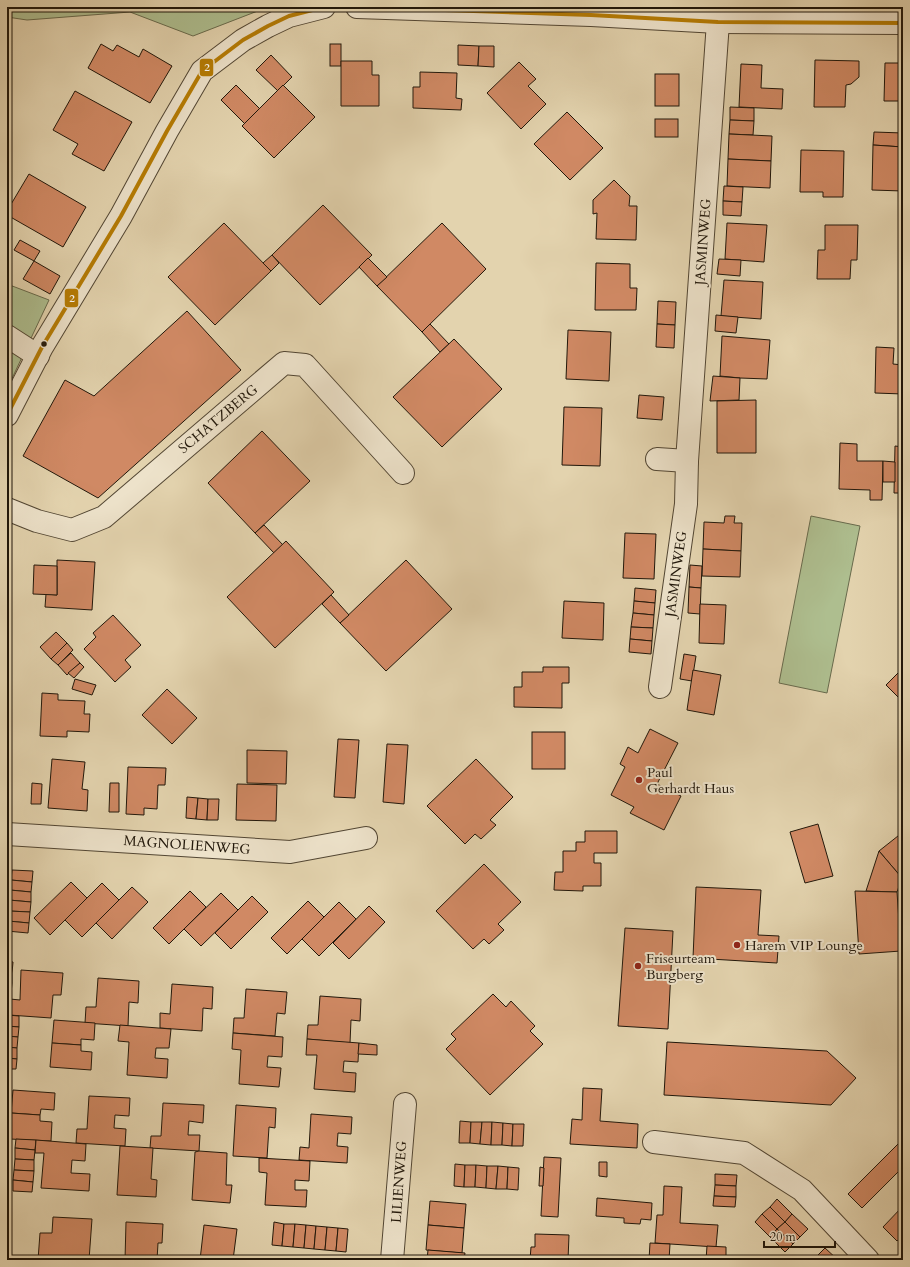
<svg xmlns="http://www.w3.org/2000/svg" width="910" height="1267" font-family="Cardo,serif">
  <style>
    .green { fill: #aebe8f; stroke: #686a4c }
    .building { fill: #d08964; stroke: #21170a }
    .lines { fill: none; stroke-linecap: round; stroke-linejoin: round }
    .minor-casing { stroke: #524633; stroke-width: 24 }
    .minor { stroke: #ede2ca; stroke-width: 22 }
    .bus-1-casing { stroke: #ede2ca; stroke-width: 7 }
    .bus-1 { stroke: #b67c04; stroke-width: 4 }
    .bus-dot { fill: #21170a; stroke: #ede2ca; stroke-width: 1.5 }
    .poi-dot { fill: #8f2418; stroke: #ede2ca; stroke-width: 1.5 }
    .labels { text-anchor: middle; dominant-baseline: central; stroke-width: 4; stroke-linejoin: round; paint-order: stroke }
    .street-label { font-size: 14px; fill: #21170a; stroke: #ede2ca }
    .poi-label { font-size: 14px; fill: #21170a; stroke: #ede2ca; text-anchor: start }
    .line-badge { stroke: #ede2ca; stroke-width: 1.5 }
    .badge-label { font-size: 11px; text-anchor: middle; font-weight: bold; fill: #fff }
  </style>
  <rect width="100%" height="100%" fill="#e3d3ae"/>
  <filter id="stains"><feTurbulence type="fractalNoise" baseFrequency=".005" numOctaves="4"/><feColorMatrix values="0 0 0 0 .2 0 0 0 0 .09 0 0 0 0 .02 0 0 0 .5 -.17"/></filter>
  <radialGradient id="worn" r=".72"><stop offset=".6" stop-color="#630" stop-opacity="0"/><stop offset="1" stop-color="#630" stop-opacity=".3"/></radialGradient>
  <g class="green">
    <path d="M7,7h261l-75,29 -63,-24 -103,8 -20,-3z"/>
    <path d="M7,284l42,16 -42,89z"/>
    <path d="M811,516l49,10 -33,167 -48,-10z"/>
  </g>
  <g class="building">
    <path d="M101,44l12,7 4,-6 22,12 4,-8 29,17 -22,37 -62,-35z"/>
    <rect x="330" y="44" width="11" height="22"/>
    <path d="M458,45l21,1 -1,20 -20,-1z"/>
    <path d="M479,46h15v21l-16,-1z"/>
    <path d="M271,55l21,22 -14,14 -22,-21z"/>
    <path d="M815,60l44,1v16l-8,7 -5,1 -1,22h-31z"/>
    <path d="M341,61h31v14h7v31h-38z"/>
    <path d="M519,62l17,17 -8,7 18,18 -25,25 -34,-36z"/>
    <path d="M885,63h18v38h-19z"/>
    <path d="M741,64l21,1 -1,23 22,1 -1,20 -43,-2z"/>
    <path d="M420,72l37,1 -1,25 6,1 -1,11 -48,-2v-21h7z"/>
    <rect x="655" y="74" width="24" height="32"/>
    <path d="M236,85l24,24 -15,15 -24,-24z"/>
    <path d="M283,85l32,32 -41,41 -32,-32z"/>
    <path d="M75,91l57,31 -28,49 -32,-17 6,-10 -25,-14z"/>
    <path d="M730,107l24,1v13l-24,-1z"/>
    <path d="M567,112l36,36 -33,32 -36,-36z"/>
    <rect x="655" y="119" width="23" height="18"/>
    <path d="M730,120l24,1 -1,14 -24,-1z"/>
    <path d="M874,132l29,1v14l-30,-2z"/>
    <path d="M729,134l43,2 -1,25 -43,-2z"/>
    <path d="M873,145l30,2v44l-31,-1z"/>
    <path d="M801,150l43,1 -1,46h-20v-5h-23z"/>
    <path d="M728,159l43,2 -1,27 -43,-2z"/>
    <path d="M29,174l57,33 -23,40 -56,-32v-4z"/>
    <path d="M614,180l16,16 -1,10h8l-1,34 -40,-1 1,-26 -4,1v-14z"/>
    <path d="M724,186l19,1 -1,15 -19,-1z"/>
    <path d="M723,201l19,1 -1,14 -18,-1z"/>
    <path d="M323,205l49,50 -52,50 -48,-50z"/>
    <path d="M224,223l47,48 -56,54 -47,-48z"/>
    <path d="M442,223l44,46 -64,63 -45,-46z"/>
    <path d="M727,223l40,2 -3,37 -39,-3z"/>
    <path d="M825,225h33l-1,35h-6l-1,19h-33l1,-29h7z"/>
    <path d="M20,240l20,11 -6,10 -20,-11z"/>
    <path d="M272,255l7,8 -8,8 -8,-8z"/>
    <path d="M368,258l19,19 -10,9 -18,-19z"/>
    <path d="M719,259l22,1 -1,16 -23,-2z"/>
    <path d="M34,261l26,15 -10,18 -27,-15z"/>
    <path d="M596,263l34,1v24h7l-1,22h-41z"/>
    <path d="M724,280l39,2 -2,37 -40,-3z"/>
    <path d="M658,301l18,1 -1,23 -18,-1z"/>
    <path d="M187,311l54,59 -143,128 -75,-42 42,-76 29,16z"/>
    <path d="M716,315l22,2 -2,16 -21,-2z"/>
    <path d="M430,324l19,20 -9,8 -18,-20z"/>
    <path d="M657,324l18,1 -1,23 -18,-1z"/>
    <path d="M568,330l43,2 -2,49 -43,-2z"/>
    <path d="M722,336l48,4 -3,39 -27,-1 -20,-2z"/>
    <path d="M454,339l48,50 -60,58 -49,-50z"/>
    <path d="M876,347l18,1 -1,16 10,1v29l-28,-1z"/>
    <path d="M713,376l27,2 -1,22 -29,1z"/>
    <path d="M639,395l25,2 -2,23 -25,-2z"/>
    <path d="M756,400v53h-39v-52z"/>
    <path d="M564,407l38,1 -2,58 -38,-1z"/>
    <path d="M262,431l48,50 -55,52 -47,-50z"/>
    <path d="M840,443l17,1v17h26l-1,39h-12v-10l-31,-1z"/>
    <path d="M895,446l8,1v46h-9z"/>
    <path d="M883,461l12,1v20h-12z"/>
    <path d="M725,516h10l-1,7h8l-1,28 -38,-2 1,-27 20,1z"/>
    <path d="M264,525l19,20 -9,8 -19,-20z"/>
    <path d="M625,533l31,1 -2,45 -31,-1z"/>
    <path d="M286,541l48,51 -59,56 -48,-51z"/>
    <path d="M703,549l38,2 -1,26 -38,-1z"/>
    <path d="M57,560l38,2 -3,48 -47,-3 1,-13 11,1z"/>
    <path d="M406,560l46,49 -66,62 -46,-48z"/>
    <path d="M34,565l23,1v29l-24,-1z"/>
    <path d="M690,565l12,1 -1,22 -12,-1z"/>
    <path d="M689,587l12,1 -1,26 -12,-1z"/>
    <path d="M635,588l21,2 -1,13 -21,-2z"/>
    <path d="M331,595l18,20 -9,8 -18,-19z"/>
    <path d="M564,601l40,2 -1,37 -41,-2z"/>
    <path d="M634,601l21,2 -1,12 -21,-2z"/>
    <path d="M700,604l26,1 -2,39 -25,-1z"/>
    <path d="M633,613l21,2 -1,13 -22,-1z"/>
    <path d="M113,615l28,30 -16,15 6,7 -16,15 -31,-33 12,-12 -3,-4z"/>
    <path d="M631,627l22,1 -1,13 -22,-2z"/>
    <path d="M56,632l11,11 -16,16 -11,-12z"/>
    <path d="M630,639l22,2 -1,13 -22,-2z"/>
    <path d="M67,643l6,7 -15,15 -7,-6z"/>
    <path d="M71,653l9,10 -13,12 -9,-10z"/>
    <path d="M684,654l12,2 -4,25 -12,-2z"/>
    <path d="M80,663l4,4 -10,11 -6,-5z"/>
    <path d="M543,667h26v16h-7v25l-48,-1v-20h8v-15h21z"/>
    <path d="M903,668v34l-17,-17z"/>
    <path d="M693,670l28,5 -7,40 -27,-5z"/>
    <path d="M75,679l21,6 -4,10 -20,-6z"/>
    <path d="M167,689l30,29 -25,26 -30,-29z"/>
    <path d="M42,693l16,1v6l27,1 -1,13h6l-1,18 -22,-1v6l-27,-1z"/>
    <path d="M650,729l28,14 -21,41 24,12 -17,34 -34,-17 4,-6 -23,-12 14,-28 -5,-3 8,-17 10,6z"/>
    <rect x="532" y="732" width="33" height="37"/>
    <path d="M338,739l21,1 -4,58 -21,-1z"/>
    <path d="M387,744l21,1 -4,59 -21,-2z"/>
    <path d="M247,750l40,1 -1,33 -39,-1z"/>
    <rect x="7" y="753" width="3" height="25"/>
    <path d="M52,759l33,3 -3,27 6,1 -1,21 -39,-3z"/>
    <path d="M476,759l37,38 -23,23 6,5 -15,14 -6,-5 -10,10 -38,-38z"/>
    <path d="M128,767l38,1 -1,17h-7l-1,24 -13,-1v7l-18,-1z"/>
    <path d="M32,783l10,1 -1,20h-10z"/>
    <path d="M110,783h9v29h-10z"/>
    <path d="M237,784l40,1 -1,36 -40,-1z"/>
    <path d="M187,797l11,1 -2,21 -10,-1z"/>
    <path d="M198,798l10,1 -1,21 -11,-1z"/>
    <path d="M208,799h11l-1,21h-11z"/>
    <path d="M818,824l15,52 -28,7 -15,-51z"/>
    <path d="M585,831h32v22h-23v10h7v23h-18v5l-29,-1 1,-18h8v-21h13v-9h9z"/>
    <path d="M903,832v45l-1,1 -23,-27z"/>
    <path d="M879,851l23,27 -5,14 -31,-1z"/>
    <path d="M484,864l37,38 -23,22 6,6 -15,14 -5,-5 -11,10 -37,-38z"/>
    <path d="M12,870l21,1 -1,11 -21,-2z"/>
    <path d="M11,880l21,2 -1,10 -21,-2z"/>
    <path d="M71,882l16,16 -37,37 -16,-17z"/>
    <path d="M102,883l17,17 -37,37 -17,-17z"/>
    <path d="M132,887l16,15 -36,37 -16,-16z"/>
    <path d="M696,887l65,3 -3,45 21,1 -2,27 -84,-5z"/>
    <path d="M10,890l21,2v10l-22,-2z"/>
    <path d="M190,891l16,16 -37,37 -16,-16z"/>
    <path d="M855,891l42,1 4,59 -42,3z"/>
    <path d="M221,893l17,17 -37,36 -17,-17z"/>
    <path d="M252,896l16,16 -37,37 -16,-16z"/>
    <path d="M9,900l22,2 -1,10 -21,-1z"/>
    <path d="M308,901l16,16 -37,37 -16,-16z"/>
    <path d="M339,902l17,17 -37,37 -17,-17z"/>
    <path d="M369,906l16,16 -36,37 -16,-16z"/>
    <path d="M9,911l21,1 -1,11 -21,-2z"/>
    <path d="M8,921l21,2 -1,10 -21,-2z"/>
    <path d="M625,928l48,3 -5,98 -50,-3z"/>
    <path d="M7,961l6,1 -1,11 -5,-1z"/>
    <path d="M21,970l42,3 -2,22h-8l-2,23 -42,-3 1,-16 10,1z"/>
    <path d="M7,972l5,1v10h-5z"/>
    <path d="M98,978l41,3 -1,22 -9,-1 -1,24 -43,-3 1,-16h10z"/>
    <path d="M7,983h5l-1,11h-4z"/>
    <path d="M172,984l41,3 -1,22 -9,-1 -1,23 -42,-3v-15l10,1z"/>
    <path d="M246,989l41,3 -2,22 -8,-1 -2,23 -42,-3 1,-15h10z"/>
    <path d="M7,994h4l-1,11 -3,-1z"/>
    <path d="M493,994l13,13 5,-6 24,25 -5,5 13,13 -53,51 -44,-46 10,-10 -5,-5z"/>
    <path d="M320,996l41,3 -1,22 -9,-1 -1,23 -43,-4 1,-14h10z"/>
    <path d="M7,1004l3,1 -1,10h-2z"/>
    <path d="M7,1015l12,1v11l-12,-1z"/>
    <path d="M54,1020l41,3 -1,17 -13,-1v6l-29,-2z"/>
    <path d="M120,1025l51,4 -2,19h-13l-1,10 13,1 -1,19 -40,-3 2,-33 -11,-1z"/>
    <path d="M7,1026l12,1 -1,10 -11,-1z"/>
    <path d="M233,1033l50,4 -1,20 -14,-1 -1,11 14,1 -2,19 -40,-3 2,-34 -9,-1z"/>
    <path d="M7,1036l11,1 -1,11 -10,-1z"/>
    <path d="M307,1039l52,4 -1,19 -14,-1 -1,11 13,1 -1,19 -41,-3 3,-34h-11z"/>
    <path d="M667,1042l160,9 29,27 -25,27 -167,-10z"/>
    <path d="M52,1043l29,2v6l11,1 -1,18 -41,-3z"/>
    <path d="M359,1043l18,2v10l-19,-1z"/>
    <path d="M7,1047l10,1v11l-10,-1z"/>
    <path d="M7,1058l10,1 -1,10h-9z"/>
    <path d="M583,1088l19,1 -2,32 38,3 -1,24 -67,-4 2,-25 10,1z"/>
    <path d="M13,1090l42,3 -1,17 -13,-1 -1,6 -29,-2z"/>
    <path d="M89,1096l41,2 -1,18 -14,-1 -1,13 12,1 -1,17 -49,-3 1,-14h10z"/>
    <path d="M163,1103l41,2 -1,18 -14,-2 -1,14h12l-1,16 -49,-3 1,-12h10z"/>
    <path d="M236,1105l40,3 -1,20 -6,-1 -2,31 -34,-2z"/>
    <path d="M11,1113l29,2v6l12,1 -1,19 -41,-2z"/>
    <path d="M311,1114l41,3 -1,17 -13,-1 -1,13 11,1 -1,16 -48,-3 1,-13 9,1z"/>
    <path d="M460,1121l11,1 -1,21h-11z"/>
    <path d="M471,1122h11l-2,22 -10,-1z"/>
    <path d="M482,1122h10l-1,23 -11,-1z"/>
    <path d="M492,1122l11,1 -1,22h-11z"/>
    <path d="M503,1123l10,1 -1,22 -10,-1z"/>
    <path d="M513,1124h11l-1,22h-11z"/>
    <path d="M16,1139l20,1 -1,10 -20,-2z"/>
    <path d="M903,1139v28l-41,41 -14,-14z"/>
    <path d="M36,1140l50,4 -1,17 -13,-1 -1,13 19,1 -1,17 -48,-3 3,-35h-9z"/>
    <path d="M120,1146l33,2 -2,31 6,1 -1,17 -39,-2z"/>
    <path d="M15,1148l20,2 -1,10 -19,-1z"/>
    <path d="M199,1151l28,2 -1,32h6l-2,18 -38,-3 3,-48z"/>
    <path d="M544,1157l17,1 -3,59 -17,-1z"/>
    <path d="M259,1158l51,3 -1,20 -14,-1v10h12l-1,17 -41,-2 2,-32 -8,-1z"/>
    <path d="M15,1159l19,1v11l-20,-1z"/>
    <path d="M599,1162h8v15l-8,-1z"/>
    <path d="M455,1164l10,1 -1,22 -10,-1z"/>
    <path d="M465,1165h11l-1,22h-11z"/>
    <path d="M476,1165l11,1 -1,22 -11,-1z"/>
    <path d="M487,1166h11l-2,23 -10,-1z"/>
    <path d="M498,1166l10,1 -1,22h-11z"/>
    <path d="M508,1167l11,1 -1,22 -11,-1z"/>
    <path d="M540,1167l4,1 -1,18h-4z"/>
    <path d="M14,1170l20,1 -1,11 -20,-2z"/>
    <path d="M715,1174l22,1 -1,11 -21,-1z"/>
    <path d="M13,1180l20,2 -1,10 -19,-1z"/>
    <path d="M715,1185l21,1v11l-22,-1z"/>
    <path d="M664,1186l18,1 -2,36 38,2 -2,22 -61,-4 2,-28h6z"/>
    <path d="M714,1196l22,1 -1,10 -22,-1z"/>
    <path d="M597,1198l55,5 -1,17 -10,-1 -1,5 -16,-1v-5l-28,-2z"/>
    <path d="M777,1199l15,15 -7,8 -15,-15z"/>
    <path d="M430,1201l36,3 -2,24 -36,-3z"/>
    <path d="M903,1206v30l-6,5 -14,-14z"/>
    <path d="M770,1207l15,15 -8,7 -15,-15z"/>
    <path d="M762,1214l15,15 -7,8 -15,-15z"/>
    <path d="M792,1214l16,15 -8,8 -15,-15z"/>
    <path d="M53,1217l39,2 -3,41h-51l2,-27h12z"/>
    <path d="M126,1222l37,2 -1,19h-4l-1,17h-32z"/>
    <path d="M274,1222l10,2 -2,22 -10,-1z"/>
    <path d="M785,1222l15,15 -7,7 -16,-15z"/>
    <path d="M284,1224h11l-2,23 -11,-1z"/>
    <path d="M295,1224l11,1 -2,23 -11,-1z"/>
    <path d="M204,1225l33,4 -4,31h-33z"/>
    <path d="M306,1225l10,1 -2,23 -10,-1z"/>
    <path d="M428,1225l36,3 -2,25 -36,-3z"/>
    <path d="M316,1226l11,1 -2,23 -11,-1z"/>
    <path d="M327,1227l11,1 -2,23 -11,-1z"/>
    <path d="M338,1228l10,1 -2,23 -10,-1z"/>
    <path d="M777,1229l16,15 -8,8 -15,-15z"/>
    <path d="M535,1234l34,1 -1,25h-38l1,-13h4z"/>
    <path d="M650,1243l20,1 -1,16h-20z"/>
    <path d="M707,1246l19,1v13h-20z"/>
    <path d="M825,1248l13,12h-15l-5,-5z"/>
    <path d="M428,1250l37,3 -1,7h-37z"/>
  </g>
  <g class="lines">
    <defs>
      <g id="minor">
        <path d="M357,7l234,8 127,7 185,1"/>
        <path d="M7,336l31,20"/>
        <path d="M7,415l35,-68 79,-131 46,-85 35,-60 41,-31 25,-14 21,-10 35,-9"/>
        <path d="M657,459l30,2"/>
        <path d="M7,509l30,12 35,9 32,-13 180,-154 21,2 98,108"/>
        <path d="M660,687l26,-183 1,-43 31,-439"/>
        <path d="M7,834l283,18 76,-14"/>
        <path d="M654,1142l90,11 58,37 66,70"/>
        <path d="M392,1260l13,-156"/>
      </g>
    </defs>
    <use href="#minor" class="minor-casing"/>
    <use href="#minor" class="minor"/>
    <defs>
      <g id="bus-1">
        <path d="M357,7l234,8 127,7 185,1"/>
        <path d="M7,415l35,-68 79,-131 46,-85 35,-60 41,-31 25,-14 21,-10 35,-9"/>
      </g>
    </defs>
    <use href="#bus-1" class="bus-1-casing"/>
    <use href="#bus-1" class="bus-1"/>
  </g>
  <circle class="bus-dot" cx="44" cy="344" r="3.5"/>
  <g class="poi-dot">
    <circle cx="639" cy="780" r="4"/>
    <circle cx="737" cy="945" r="4"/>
    <circle cx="638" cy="966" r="4"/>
  </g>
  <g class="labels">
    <g class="street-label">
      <text transform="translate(703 242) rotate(-86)">JASMINWEG</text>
      <text transform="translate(218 419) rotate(-40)">SCHATZBERG</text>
      <text transform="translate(676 574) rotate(-82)">JASMINWEG</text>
      <text transform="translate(187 845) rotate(4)">MAGNOLIENWEG</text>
      <text transform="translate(399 1182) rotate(-86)">LILIENWEG</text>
    </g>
    <g class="poi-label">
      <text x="647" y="772">Paul<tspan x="647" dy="16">Gerhardt Haus</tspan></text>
      <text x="745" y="945">Harem VIP Lounge</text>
      <text x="646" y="958">Friseurteam<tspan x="646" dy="16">Burgberg</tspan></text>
    </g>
  </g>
  <g class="line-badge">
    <rect x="199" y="58" width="15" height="19" rx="4" fill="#b67c04"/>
    <rect x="64" y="288" width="15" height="20" rx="4" fill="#b67c04"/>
  </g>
  <g class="badge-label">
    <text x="207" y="71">2</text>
    <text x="72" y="302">2</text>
  </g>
  <rect width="910" height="1267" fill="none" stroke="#e3d3ae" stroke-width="24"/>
  <rect x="8" y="8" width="894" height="1251" fill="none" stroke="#21170a" stroke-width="2"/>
  <rect x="12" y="12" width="886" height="1243" fill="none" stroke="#21170a"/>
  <path d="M764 1241v6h71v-6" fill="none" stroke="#21170a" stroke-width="2"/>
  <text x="770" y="1241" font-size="12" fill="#21170a" stroke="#ede2ca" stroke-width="3" paint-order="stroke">20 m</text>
  <rect width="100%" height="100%" filter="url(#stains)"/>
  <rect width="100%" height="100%" fill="url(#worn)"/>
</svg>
